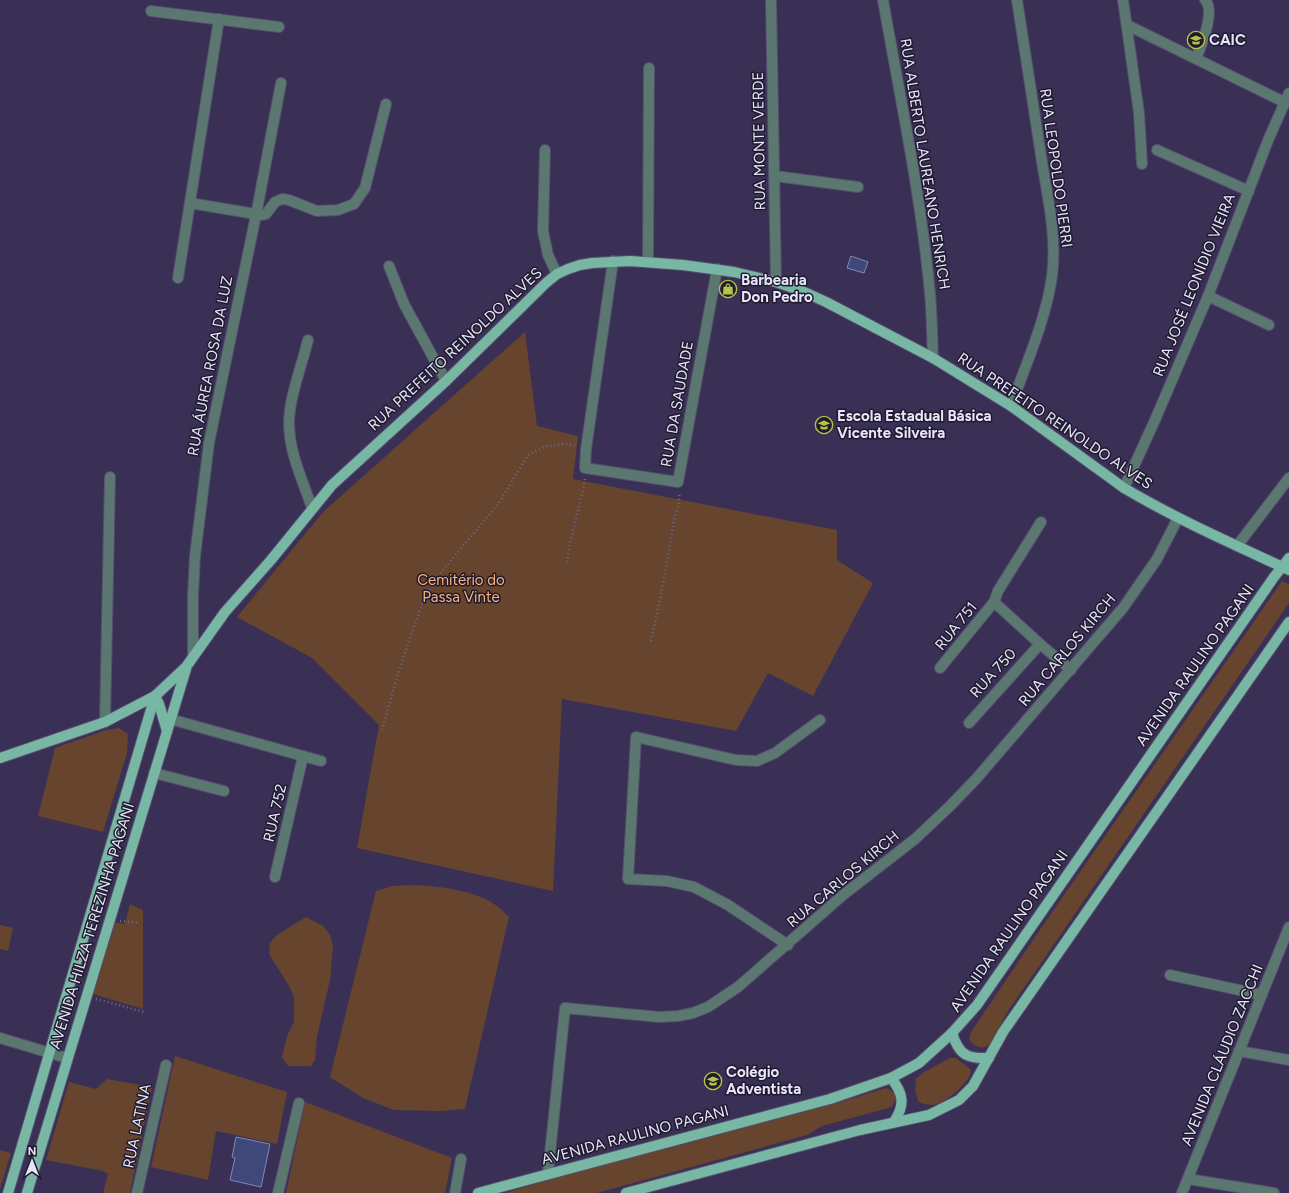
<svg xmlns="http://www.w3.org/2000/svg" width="1289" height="1193" font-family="Figtree,sans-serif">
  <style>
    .green { fill: #66442d }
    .building { fill: #3f4878; stroke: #7f89b4 }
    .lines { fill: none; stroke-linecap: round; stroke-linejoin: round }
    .minor-casing { stroke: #564d71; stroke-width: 12 }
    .major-casing { stroke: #564d71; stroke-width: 12 }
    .path { stroke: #6f6788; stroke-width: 2.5; stroke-dasharray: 1 3; stroke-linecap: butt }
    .minor { stroke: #5a786f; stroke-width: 10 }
    .major { stroke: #79b7a5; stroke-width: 10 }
    .labels { text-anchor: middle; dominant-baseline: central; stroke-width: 3; stroke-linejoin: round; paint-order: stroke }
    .poi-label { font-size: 15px; font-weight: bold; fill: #e8e4fc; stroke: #1f1b2d; text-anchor: start }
    .street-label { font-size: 15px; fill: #e8e4fc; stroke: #1f1b2d }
    .park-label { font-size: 15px; fill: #feb27f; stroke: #1f1b2d }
  </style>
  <rect width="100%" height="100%" fill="#3a3056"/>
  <g class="green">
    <path d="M525,332l12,94 41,10 -5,43 264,51v30l36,23 -60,113 -45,-23 -32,58 -174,-32 -9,192 -196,-43 22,-123 -67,-67 -75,-41 86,-105z"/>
    <path d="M1282,581l7,3v19l-283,411c-3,7 -13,28 -18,31 -7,6 -15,0 -19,-6l2,-7 68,-101z"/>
    <path d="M119,728l9,6 -1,19 -24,79 -65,-16 17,-68 51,-18z"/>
    <path d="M412,885c26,1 64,5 85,21 4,3 8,7 12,11l-44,192 -24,2 -47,-1 -31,-12 -33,-21 46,-186 16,-5z"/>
    <path d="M130,904l13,6v99l-50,-15 21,-72 11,2z"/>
    <path d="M306,917l17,9 7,9 3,12 -3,33 -13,57 -2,23 -4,6h-23l-6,-9 5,-21 7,-14v-25l-5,-11 -20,-32 1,-11 7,-8z"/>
    <path d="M0,925l13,3 -5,23 -8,-2z"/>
    <path d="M175,1056l112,36 -10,52 -61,-13 -8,49 -57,-13z"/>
    <path d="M950,1058h6l15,12c0,12 -27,34 -38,35 -6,0 -10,-1 -15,-4l-3,-12 1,-10 8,-7z"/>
    <path d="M107,1079l45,8 -22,106h-27l5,-19 -5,-3 -57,-11 23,-78 27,7z"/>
    <path d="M886,1088l7,4 3,5 -4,10 -70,19 -15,9 -210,58h-92l89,-27 236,-61z"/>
    <path d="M305,1102l147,56 -7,35h-159z"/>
    <path d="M0,1150l11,3 -11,36z"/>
  </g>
  <g class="building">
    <path d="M851,256l17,6 -4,11 -17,-5z"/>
    <path d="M236,1137l34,7 -9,43 -31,-7 5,-22 -3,-1z"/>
  </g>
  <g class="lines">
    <defs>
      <g id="minor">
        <path d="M771,0l5,282"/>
        <path d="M883,0c17,98 38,195 47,294 2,21 2,43 3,64"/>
        <path d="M1123,0l16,113 3,51"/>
        <path d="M151,11l128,16"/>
        <path d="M1127,25l157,77"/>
        <path d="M1196,59c5,-13 20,-48 9,-59"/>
        <path d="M545,150l-2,81 5,24 9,19"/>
        <path d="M1157,150l92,41"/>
        <path d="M775,176l83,11"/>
        <path d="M190,203l71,12 5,-1 9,-12 7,-3 7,1 28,11 21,-1 16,-6 11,-16 21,-84"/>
        <path d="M613,261l-27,188 -1,19 93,14 39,-213"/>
        <path d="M648,262l1,-194"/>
        <path d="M389,266l15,38 42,77"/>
        <path d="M178,278l41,-259"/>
        <path d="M1208,296l61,29"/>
        <path d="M308,340c-6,25 -19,58 -19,83 0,30 14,58 23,85"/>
        <path d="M1011,406c15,-42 35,-86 41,-130 5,-38 -4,-77 -10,-114 -8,-54 -17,-108 -25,-162"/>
        <path d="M1124,488l31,-68 53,-124 61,-158 20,-45"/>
        <path d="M1041,522l-43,69 -4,11 46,42 31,26"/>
        <path d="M1237,546l52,-68"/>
        <path d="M193,657v-62l2,-39 14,-113 47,-228 25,-132"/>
        <path d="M940,668l54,-66"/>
        <path d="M170,719l151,42"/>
        <path d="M105,722l5,-245"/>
        <path d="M969,723l71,-79"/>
        <path d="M154,773l70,18"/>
        <path d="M275,877l28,-121"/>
        <path d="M788,945l-60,-40 -34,-18 -27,-6 -39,-2 8,-142 100,23 21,1 18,-8 45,-33"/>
        <path d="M1170,975l92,20"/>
        <path d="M0,1038l67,20"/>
        <path d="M1239,1051l50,9"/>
        <path d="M548,1173l17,-165 94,9 19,-1 15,-3 15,-6 30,-20 105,-92 72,-56 35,-33 26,-27 147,-171 34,-49 21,-41"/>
        <path d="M1188,1179l86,14"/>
        <path d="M137,1193l29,-128"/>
        <path d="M278,1193l21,-90"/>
        <path d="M455,1193l6,-34"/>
        <path d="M1182,1193l107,-266"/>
      </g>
      <g id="major">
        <path d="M155,696l4,8 8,27"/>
        <path d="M0,758l105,-36 50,-26 31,-29 39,-55 46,-52 61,-75 114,-104 100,-98 11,-9 11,-5 12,-4 12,-2 38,-2 53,4 51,7 42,10 26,9 24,11 107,56 78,48 113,82c54,32 109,56 165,82"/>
        <path d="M952,1033c7,22 15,26 37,25"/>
        <path d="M891,1078c13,16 14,27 3,44"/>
        <path d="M8,1193l147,-497"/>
        <path d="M27,1193l159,-524"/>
        <path d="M478,1193l352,-94 61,-21 28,-15 33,-30 25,-28 297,-428 15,-19"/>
        <path d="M626,1193l234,-63 69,-15 30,-15 14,-14 30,-54 286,-410"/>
      </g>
    </defs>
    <use href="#minor" class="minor-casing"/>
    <use href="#major" class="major-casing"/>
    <g class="path">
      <path d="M567,562l3,-19 14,-57 1,-8"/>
      <path d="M651,641c9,-40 17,-81 23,-121 2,-9 7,-19 5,-27"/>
      <path d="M382,730l18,-63 22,-63 16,-28 61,-73 29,-48 16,-8 17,-3 15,1"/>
      <path d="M120,921l20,2"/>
      <path d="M96,999l48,13"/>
    </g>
    <use href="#minor" class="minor"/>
    <use href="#major" class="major"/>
  </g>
  <defs>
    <symbol id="school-ring" viewBox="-11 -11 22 22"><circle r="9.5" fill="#1f1b2d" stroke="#b5c249" stroke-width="1.5"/><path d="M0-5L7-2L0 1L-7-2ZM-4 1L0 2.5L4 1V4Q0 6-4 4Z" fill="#b5c249"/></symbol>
    <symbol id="shop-ring" viewBox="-11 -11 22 22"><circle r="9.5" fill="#1f1b2d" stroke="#b5c249" stroke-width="1.5"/><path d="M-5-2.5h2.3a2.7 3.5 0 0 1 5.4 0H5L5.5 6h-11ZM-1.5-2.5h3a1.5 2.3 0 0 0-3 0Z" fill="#b5c249"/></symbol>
  </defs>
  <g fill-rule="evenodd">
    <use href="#school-ring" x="1186" y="30" width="20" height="20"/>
    <use href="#shop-ring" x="718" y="279" width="20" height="20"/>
    <use href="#school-ring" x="814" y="415" width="20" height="20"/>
    <use href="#school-ring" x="703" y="1071" width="20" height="20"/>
  </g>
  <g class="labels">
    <g class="poi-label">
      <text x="1209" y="40">CAIC</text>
      <text x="741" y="280">Barbearia<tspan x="741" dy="17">Don Pedro</tspan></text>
      <text x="837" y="416">Escola Estadual Básica<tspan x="837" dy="17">Vicente Silveira</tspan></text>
      <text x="726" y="1072">Colégio<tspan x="726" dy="17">Adventista</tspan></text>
    </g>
    <g class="street-label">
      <text transform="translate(759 141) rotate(-91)">RUA MONTE VERDE</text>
      <text transform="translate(925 164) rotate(81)">RUA ALBERTO LAUREANO HENRICH</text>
      <text transform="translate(1056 168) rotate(82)">RUA LEOPOLDO PIERRI</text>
      <text transform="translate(1194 285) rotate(-68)">RUA JOSÉ LEONÍDIO VIEIRA</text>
      <text transform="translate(455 349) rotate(-43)">RUA PREFEITO REINOLDO ALVES</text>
      <text transform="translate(210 366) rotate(-79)">RUA ÁUREA ROSA DA LUZ</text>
      <text transform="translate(677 404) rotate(-80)">RUA DA SAUDADE</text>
      <text transform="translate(1055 421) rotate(34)">RUA PREFEITO REINOLDO ALVES</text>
      <text transform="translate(956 626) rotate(-51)">RUA 751</text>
      <text transform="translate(1067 650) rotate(-50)">RUA CARLOS KIRCH</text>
      <text transform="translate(1195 665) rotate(-55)">AVENIDA RAULINO PAGANI</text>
      <text transform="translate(993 673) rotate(-48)">RUA 750</text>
      <text transform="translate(275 813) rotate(-77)">RUA 752</text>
      <text transform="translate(843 879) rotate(-40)">RUA CARLOS KIRCH</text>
      <text transform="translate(92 926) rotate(-73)">AVENIDA HILZA TEREZINHA PAGANI</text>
      <text transform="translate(1009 931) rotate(-55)">AVENIDA RAULINO PAGANI</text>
      <text transform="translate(1222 1055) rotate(-68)">AVENIDA CLÁUDIO ZACCHI</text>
      <text transform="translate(137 1126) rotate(-78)">RUA LATINA</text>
      <text transform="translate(635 1135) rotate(-15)">AVENIDA RAULINO PAGANI</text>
    </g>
    <g class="park-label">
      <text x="461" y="580">Cemitério do<tspan x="461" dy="17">Passa Vinte</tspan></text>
    </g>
  </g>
  <g transform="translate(32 1161)" stroke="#1f1b2d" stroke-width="3" paint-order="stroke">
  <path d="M0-3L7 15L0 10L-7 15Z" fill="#e8e4fc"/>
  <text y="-6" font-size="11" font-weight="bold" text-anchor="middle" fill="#e8e4fc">N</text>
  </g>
</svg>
